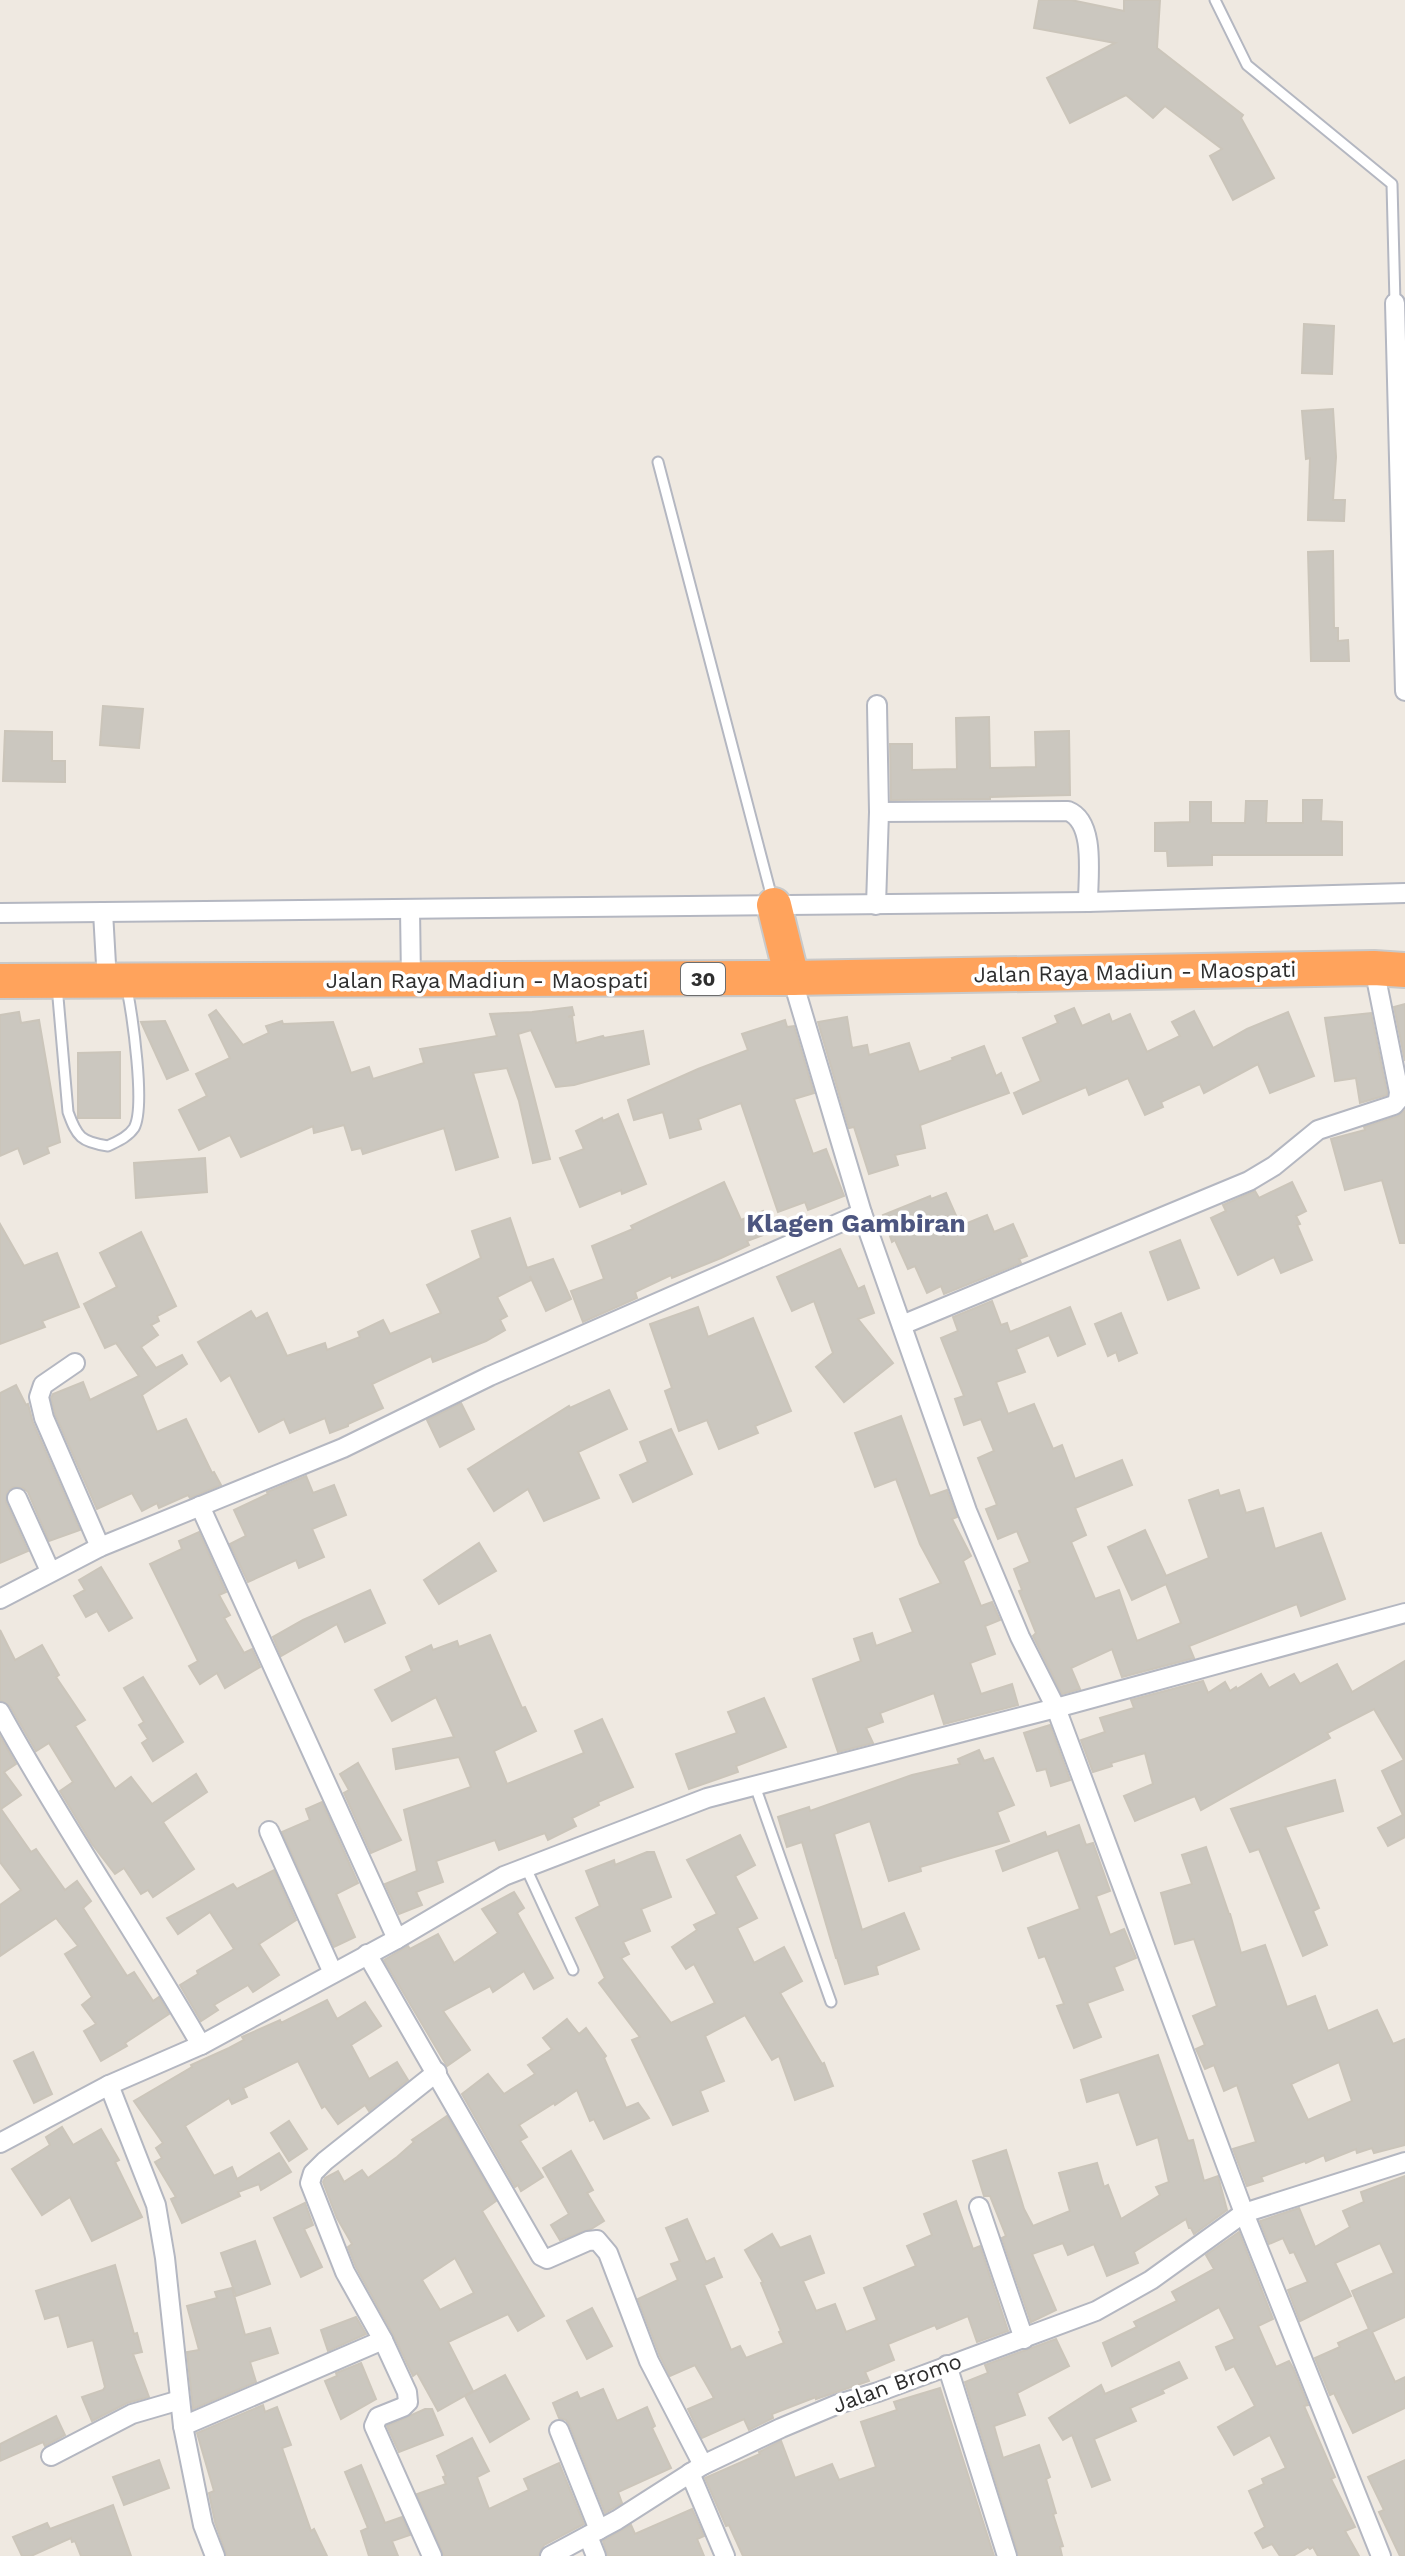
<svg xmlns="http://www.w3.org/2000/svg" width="1405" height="2556" font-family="'Work Sans',sans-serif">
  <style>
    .building { fill: #cbc7bf; stroke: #cbc5ba; stroke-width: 2; fill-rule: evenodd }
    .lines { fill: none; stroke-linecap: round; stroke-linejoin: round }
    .lane-casing { stroke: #b4b7c1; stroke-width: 13 }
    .street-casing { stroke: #b4b7c1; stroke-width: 22 }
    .highway-casing { stroke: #c9c9c9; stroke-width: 38 }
    .lane { stroke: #fff; stroke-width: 9 }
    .street { stroke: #fff; stroke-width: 18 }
    .highway { stroke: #ffa35c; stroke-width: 34 }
    .labels { text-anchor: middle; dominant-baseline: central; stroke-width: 7; stroke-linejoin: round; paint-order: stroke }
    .shield { fill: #fff; stroke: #6d6d6d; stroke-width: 2 }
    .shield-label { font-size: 20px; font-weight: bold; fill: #2e2e2e }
    .street-label { font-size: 22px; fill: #2e2e2e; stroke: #fff }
    .quarter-label { font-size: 26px; font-weight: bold; fill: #4d5680; stroke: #fff }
  </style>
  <rect width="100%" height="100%" fill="#efe9e1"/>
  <g class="building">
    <path d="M1039,0h32l53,11v-11h36l-3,48 86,67 -2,3 33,60 -41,22 -23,-44 12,-7 -57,-43 -12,12 -27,-23 -56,28 -23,-45 68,-35 -81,-15z"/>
    <path d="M1304,324l30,2 -2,48 -30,-1z"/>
    <path d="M1333,409l3,48 -3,43h12l-1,21 -36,-1 2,-62 -4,1 -4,-48z"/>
    <path d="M1333,551l1,77h4v13l10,-1 1,21h-38l-3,-109z"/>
    <path d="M103,706l40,3 -4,39 -39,-3z"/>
    <path d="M989,717l1,51 46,-1 -1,-35 34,-1 1,64 -80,2v2l-99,1 -1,-56h22v26l45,-1 -1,-51z"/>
    <path d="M5,731l47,1v29h13v21l-62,-1z"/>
    <path d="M1303,800h19l-1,21 21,1v33h-130v10l-44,1 -1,-15h-12v-28l35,-1v-20h21v21h34l1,-22h21l-1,22h37z"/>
    <path d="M1405,1004v57l-11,-54z"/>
    <path d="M572,1007l2,8 -6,2 4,-1 4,27 27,-7 1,2 39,-7 6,33 -75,21 -18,2 -25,-57 -13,4 32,125 -17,4 -14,-62 -12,-33 -34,5 25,84 -42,13 -12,-42 -81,26 -2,-6 -9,2 -8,-25 -30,8 -1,-7 -72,31 -11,-22 -31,15 -20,-40 28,-14 -11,-22 34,-16 -21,-43 7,-5 27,35 26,-12 -3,-7 16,-5 1,3 50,-2 18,51 18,-6 4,12 51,-16 -4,-14 77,-13 -7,-22 42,-2z"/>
    <path d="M1074,1008l8,18 27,-12 3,8 18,-8 17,38 33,-16 -8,-14 22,-11 19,37 34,-19 41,-17 26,64 -44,17 -12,-29 -54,29 -4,-9 -39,18 2,5 -18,8 -17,-37 -39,17 -3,-8 -63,27 -9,-21 27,-12 -18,-43 35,-15 -3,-7z"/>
    <path d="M19,1012l2,11 18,-3 21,122 -13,5 2,6 -25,11 -6,-16 -18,8v-141z"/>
    <path d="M1371,1013l16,79v3l-27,8 -4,-25 -21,3 -10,-63z"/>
    <path d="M847,1017l5,31 15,-3 2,10 40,-12 10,29 34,-12 -1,-2 32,-12 12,30 5,-3 8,20 -89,32 5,23 -30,7 3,10 -29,9 -15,-47 -5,1 -31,-106z"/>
    <path d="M785,1020l2,7 7,-1 20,67 -20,6 19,55 13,-5 18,47 -36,14 -3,-8 -27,10 -37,-109 -43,16 3,10 -31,9 -7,-26 -29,8 -6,-20 70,-31 50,-19 -6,-16z"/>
    <path d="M165,1021l23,49 -21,9 -26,-57z"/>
    <path d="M120,1052v66h-42v-65z"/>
    <path d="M1405,1110v133h-5l-18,-63 -37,10 -14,-51 34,-9 -1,-3 34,-11z"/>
    <path d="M618,1114l28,70 -24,10 -1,-4 -41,17 -20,-49 24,-9 -8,-18 26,-13 1,3z"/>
    <path d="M205,1158l2,34 -71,6 -2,-35z"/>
    <path d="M724,1182l17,38 22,-9 8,21 -24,9 2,4 -28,13 -49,20 -1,-3 -36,17 2,6 -54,24 -12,-31 33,-12 -12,-33 41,-17 -2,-3z"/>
    <path d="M1292,1182l14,29 -10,5 4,8 -3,1 15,35 -31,13 -7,-16 -36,18 -27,-57 15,-7 -3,-6 32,-14 4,7z"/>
    <path d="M946,1193l11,25 4,-2 4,8 22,-9 7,17 19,-8 14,32 -8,3 2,4 -77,31 -3,-8 -14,7 -12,-27 -7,3 -13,-29 -3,2 -9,-27 47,-19 1,3z"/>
    <path d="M510,1218l17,50 26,-9 18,40 -25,12 -16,-35 1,4 -34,17 10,19 -7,4 5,10 -19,11 -53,21 -2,-6 -59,28 11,24 -35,16v2l-18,7 -5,-15 -35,15 -6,-14 -25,13 -29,-57 -9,6 -23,-39 53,-31 5,8 11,-6 20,43 38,-13 2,7 33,-13 -2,-5 25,-12 7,14 51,-21 -14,-28 54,-27 -9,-27z"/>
    <path d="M0,1224l24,42 33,-13 22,54 -37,14 3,6 -45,17z"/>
    <path d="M141,1232l35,74 -19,10 2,5 -8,4 7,10 -17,12 15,21 26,-13 5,9 -45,31 15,37 29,-13 26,54 2,-1 7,13 -31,13 -2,-3 -29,13 -2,-5 -15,8 -10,-18 -35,16 -42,-95 -4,-16 2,-4 30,-12 7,18 49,-24 -23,-33 -11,5 -21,-44 33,-17 -17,-34z"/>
    <path d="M1180,1240l19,48 -31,12 -18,-48z"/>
    <path d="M840,1249l18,40 6,-3 10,27 -16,6 35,44 -49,39 -28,-35 17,-14 -19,-52 -22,10 -15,-34z"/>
    <path d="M992,1301l9,24 6,-2 3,9 60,-25 15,37 -27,12 -9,-21 -33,14 9,23 -29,10 12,32 26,-10 19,45 9,-4 13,34 47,-19 10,25 -57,23 11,27 -15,7 24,57 24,-9 18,51 44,-18 -15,-39 -34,16 -24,-53 37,-17 21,46 43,-18 -20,-58 29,-10 2,6 19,-6 7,23 17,-5 12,41 46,-16 24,66 -44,17 -4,-12 -108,42 5,12 -72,19 -10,-28 -41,19 9,21 -18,5 -29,-58 3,-3 -17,-42 3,-1 -8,-21 16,-7 -13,-31 -19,8 -12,-30 11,-4 -19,-47 16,-7 -13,-32 -17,6 -9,-26 9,-3 -23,-58 17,-7 -5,-14z"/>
    <path d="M698,1307l10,30 45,-19 38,93 -36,15 3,7 -39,16 -12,-29 -28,11 -14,-40 7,-3 -22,-64z"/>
    <path d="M1121,1313l16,40 -18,8 -3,-9 -8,4 -13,-32z"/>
    <path d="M16,1385l10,20 2,-1 5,19 47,107 -31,11 -21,-49 -5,-4 -10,-1 -6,5 -1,10 22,49 -28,12v-170z"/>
    <path d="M609,1390l18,39 -49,23 21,46 -55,23 -16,-32 -34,22 -26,-42 101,-63 1,2z"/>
    <path d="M461,1403l13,26 -34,18 -13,-27z"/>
    <path d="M901,1416l29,80 17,-6 10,27 -5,2 19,37 -8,5 18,45 11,-4 8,18 -15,6 10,28 -25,9 11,31 31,-10 6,21 -74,19 -10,-31 -54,20 3,9 -17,6 7,15 -35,9 -25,-73 48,-18 -7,-22 18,-6 4,13 37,-14 -13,-33 41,-16 -21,-39 -24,-65 -21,8 -20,-54z"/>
    <path d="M671,1429l21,45 -59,28 -13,-27 28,-13 -8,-20z"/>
    <path d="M306,1476l7,17 21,-8 12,30 -34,14 12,28 -25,11 -3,-8 -48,22 -18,-38 16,-8 -12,-26 34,-16 -1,-2z"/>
    <path d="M199,1532l27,60 -7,3 11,20 -6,3 20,35 8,-4 8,18 -35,21 -8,-15 -17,11 -11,-18 9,-5 -48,-97 32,-15 -3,-8z"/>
    <path d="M479,1543l17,28 -57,33 -15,-24z"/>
    <path d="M101,1567l31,51 -23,13 -12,-20 -11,6 -12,-21 11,-6 -6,-10z"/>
    <path d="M370,1590l15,33 -40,19 -8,-18 -56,32 -8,-19 30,-17z"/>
    <path d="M0,1630l15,30 27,-15 17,30 -3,2 29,43 -10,6 40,63 16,-12 21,27 44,-30 11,18 -44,30 31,47 -41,28 -5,-7 -7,4 -17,-26 -9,6 -23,-30 -32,-53 13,-9 -24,-39 -13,8 -26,-45 -10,-6z"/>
    <path d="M490,1635l32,73 3,-1 11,24 -42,20 13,33 77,-31 -9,-22 27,-12 31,68 -35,15 1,3 -27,13 4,8 -28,14 -3,-7 -46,17 -4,-10 -59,21 7,21 -27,10 6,13 -23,9 -14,-30 32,-13 -13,-61 67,-23 -12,-30 -63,12 -3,-20 61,-12 -18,-40 -44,24 -17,-31 37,-19 -6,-14 25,-12 2,5 24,-9 2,6z"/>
    <path d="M1405,1661v176l-17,9 -10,-18 25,-13 -21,-44 22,-11 -30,-51 -47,24 3,5 -129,72 -6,-14 -60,25 -11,-25 29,-12 -8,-31 -34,10 1,3 -19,6 -12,-32 24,-8 -5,-14 34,-10 -3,-8 72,-19 5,12 17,-11 5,9 6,-4 1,2 24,-15 8,14 25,-14 6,10 37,-20 15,28z"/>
    <path d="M143,1677l40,65 -30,19 -11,-18 6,-4 -9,-14 5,-3 -20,-34z"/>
    <path d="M764,1698l22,49 -50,19 2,6 -49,17 -13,-35 61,-21 -9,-21z"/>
    <path d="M1050,1725l20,55 -19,6 -5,-17 -9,2 -13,-38z"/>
    <path d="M0,1736l16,28 -12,8 17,23 -20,14 30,43 5,-3 29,41 12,-9 14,20 -8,7 44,68 7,-4 19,29 6,-4 10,17 -44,29 2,3 -26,15 -17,-30 12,-7 -14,-19 10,-8 -27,-43 13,-8 -22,-28 -56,38v-51l21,-15 -21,-28z"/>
    <path d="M979,1750l5,11 9,-3 21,47 -17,7 12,29 -89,26 1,4 -32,10 -19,-60 -36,13 28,96 42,-17 15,36 -43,17 2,8 -33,10 -8,-26h-1l-34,-116 -15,5 -9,-30 31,-10 1,4 102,-36 48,-11 -2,-5z"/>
    <path d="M358,1763l43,77 -30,13 -27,-60 5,-3 -9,-16z"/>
    <path d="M1335,1780l8,31 -58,16 34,81 -6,3 14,34 -24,11 -44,-107 -9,3 -19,-43z"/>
    <path d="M322,1802l36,81 -22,11 19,43 -21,10 -52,-115 28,-12 -4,-11z"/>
    <path d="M1079,1825l7,20 7,-2 17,48 -14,5 14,39 14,-6 12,29 -22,9 9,23 -36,13 14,34 -27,11 -17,-42 7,-2 -19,-48 -6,2 -11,-30 52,-19 -22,-59 -55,21 -7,-20 49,-19 2,5z"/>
    <path d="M740,1835l15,30 -20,11 22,42 -20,10 17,35 30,-16 18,34 -22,12 42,71 2,-1 9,23 -38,14 -16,-44 -7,4 -27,-45 -40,21 19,45 -24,10 8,20 -35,14 -41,-85 8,-3 -41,-54 6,-5 -29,-60 24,-12 -14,-35 28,-11 1,5 32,-13h7l17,45 -30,12 9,22 -27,11 6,12 -8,4 50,65 44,-20 -21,-39 -8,5 -14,-22 25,-17 -3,-5 23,-11 -30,-54z"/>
    <path d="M1206,1847l23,67h1l11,39 24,-8 22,62 28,-11 13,35 49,-21 16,34 12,-5v106l-31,8 -2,-5 -15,5 -1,-4 -30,12 -2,-6 -18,8 -1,-2 -44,16 2,4 -16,5 -14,-37 23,-7 -19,-57 -13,6 -10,-26 -9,4 -9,-20 9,-4 -12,-29 24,-10 -23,-67 -19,5 -14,-51 31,-9 -10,-29zM1339,2062l13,39 -44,19 -17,-36z"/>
    <path d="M274,1870l22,50 -37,24 20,31 -26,17 -5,-7 -34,20 4,5 -17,11 -21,-36 18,-11 -1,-3 37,-22 -24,-37 -32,22 -11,-16 66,-34 4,5z"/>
    <path d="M514,1892l10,16 -7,5 36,65 -19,11 -10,-18 -31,21 -3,-6 -47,25 27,39 -23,16 -63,-106 24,-14 2,3 28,-15 16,29 44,-30 -16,-24z"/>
    <path d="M327,2000l10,19 28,-17 16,24 -30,19 18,34 28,-17 11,18 -39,31 -4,-6 -27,19 -13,-18 -3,2 -24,-47 -55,27 4,9 -15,7 -3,-6 -44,28 29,50 18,-9 5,12 42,-26 12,19 -30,18 -2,-6 -21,8 2,4 -58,27 -11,-24 5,-2 -21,-35 7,-4 -6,-10 7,-5 -29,-42 58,-34 -1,-2 38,-17 15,-8 -2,-3 38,-17 1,3z"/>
    <path d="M567,2019l12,15 7,-6 20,28 -2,2 22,50 12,-5 11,15 -45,21 -10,-20 -4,2 -13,-31 -22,15 -1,-2 -35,22 8,12 -7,4 23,36 -22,14 -3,-6 -3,2 -53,-93 26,-20 16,20 31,-20 -7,-9 24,-16 -9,-11z"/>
    <path d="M33,2052l19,42 -18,9 -20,-42z"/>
    <path d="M1158,2055l30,86 5,-1 11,41 14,-5 9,34 -33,24 -3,-6h-2l-3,-9 -52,33 4,11 -31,13 -13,-32 -26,11 -5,-12 -31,11 24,56 -25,12 -29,-84 4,-2 -16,-40h-6l-11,-35 33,-11 18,59 9,17 37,-15 -11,-38 38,-10 7,24 4,-2 13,34 39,-24 -4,-8 13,-5 -11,-45 -21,8 -18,-53 -32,10 -6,-22z"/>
    <path d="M447,2116l49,85 -14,10 62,105 -26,15 -10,-17 -60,28 25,49 -35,20 -21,-38 -4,3 -20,-42 -37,-67 -8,-20 4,-3 -15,-26 -14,-36 2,-4 13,-7 6,11 18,-12 6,8 29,-21 17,-15 -2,-2zM455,2258l19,35 -34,17 -18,-30z"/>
    <path d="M289,2121l18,28 -18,12 -18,-28z"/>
    <path d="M62,2127l11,18 28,-16 18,31 -4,2 27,55 -50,24 -22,-44 -28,18 -30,-46 38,-24 -4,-8z"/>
    <path d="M571,2151l22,39 -6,3 17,28 -13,8 -31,11 -9,-15 18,-11 -26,-46z"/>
    <path d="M1405,2176v141l-33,15 23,50 10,-5v31l-52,25 -19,-40 -4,2 -15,-37 25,-11 -2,-4 31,-14 -17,-38 42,-18 -14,-30 -45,20 16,33 -51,25 -12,-31 20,-8 -14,-30 -4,1 -7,-15 -14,6 -9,-23 39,-13 16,39 35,-20 -7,-16 21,-9 -3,-10z"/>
    <path d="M956,2201l17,48 7,-3 28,85 -31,11 -9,-26 -31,13 -2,-4 -47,19 6,16 -29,12 4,9 -53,18v-2l-44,17 1,4 -24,12 -5,-11 -42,19 -14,-29 26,-11 -19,-33 -25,11 -10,-20 -22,-57 40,-19 -7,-16 9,-3 -14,-33 21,-9 19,43 8,-4 8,19 -18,8 27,65 9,-4 6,12 38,-15 -5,-11 2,-1 -20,-48 2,-1 -18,-32 27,-16 8,14 30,-12 14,37 -21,8 13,30 19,-7 11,28 31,-12 -13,-32 52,-22 -9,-20 25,-11 -8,-21z"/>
    <path d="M305,2203l8,22 -9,4 18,38 -21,10 -27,-59z"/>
    <path d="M1239,2232l34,87 -15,7 18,41 13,-6 4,7 15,37 -4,1 31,71 -4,2 24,48 -10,4 14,25h-41l-5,-9 -3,2 -2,-2 -15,9h-13l-8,-12 -9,4 -8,-15 10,-6 -16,-36 15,-7 -2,-5 24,-11 -16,-33 -36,20 -16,-28 37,-21 -21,-40 -8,4 -10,-23 19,-8 -16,-32 -107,59 -9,-23 34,-16 -3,-5 43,-21 -5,-9 42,-23 -8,-14z"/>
    <path d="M255,2241l15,43 -34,12 -15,-43z"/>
    <path d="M115,2265l19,69 3,-1 5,19 -9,2 16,43 -22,6 -35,18 -10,-24 21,-7 2,-3 -12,-47 -25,7 -9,-32 -14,4 -9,-28z"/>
    <path d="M232,2288l13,47 25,-7 8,25 -28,9 6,20 -63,27 -6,-57 12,-2 -12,-44 30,-8 -2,-6z"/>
    <path d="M592,2308l20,38 -25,13 -20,-38z"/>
    <path d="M356,2317l10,17 -38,17 -7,-21z"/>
    <path d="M1056,2339l13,27 -52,27 8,22 -31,11 9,32 36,-13 11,32 -4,2 10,34 -3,1 10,32 -3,1 2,9h-43l-54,-174 23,-9 -3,-8z"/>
    <path d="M1179,2362l8,16 -25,12 2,3 -34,15 6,13 -42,18 16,41 -18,7 -20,-52 -9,5 -14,-22 52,-33 4,9z"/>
    <path d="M361,2363l15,36 -35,20 -16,-38 12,-5 -1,-3z"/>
    <path d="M505,2375l24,44 -39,23 -25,-46z"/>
    <path d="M940,2388l54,168h-251l-14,-31 -3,1 -21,-48 55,-24 -1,-2 22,-11 14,37 37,-14 7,16 37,-13 -15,-45 36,-12 -3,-8z"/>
    <path d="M603,2389l14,32 30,-14 8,19 -3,2 19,40 -53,24 4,11 -17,10 -35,-87 -4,-6 -7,-2 -6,-15 24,-11 3,7z"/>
    <path d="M263,2405l2,7 12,-5 14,38 -9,3 29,83 3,-2 13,27h-100l-12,-34 -6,-29 5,-2 -17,-58z"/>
    <path d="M425,2409h7l11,26 -44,17 -12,-26z"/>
    <path d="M56,2416l9,19 -20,11 -2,-4 -43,19v-17z"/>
    <path d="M472,2438l17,33 -12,6 12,32 40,-19 -5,-11 35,-16 25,61 -40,21 -6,11h-94l-27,-62 29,-10 -3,-7 3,-1 -9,-20z"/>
    <path d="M159,2460l10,28 -45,17 -11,-28z"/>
    <path d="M1405,2460v96h-5l-21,-44 5,-2 -16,-33z"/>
    <path d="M361,2465l24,58 17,-6 8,18 -18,6 6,15h-29l-8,-25 7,-3 -23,-56z"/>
    <path d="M113,2505l18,51h-50l-6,-15 -3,1 -1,-4 -40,18h-9l-9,-19 34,-14 3,6z"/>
    <path d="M692,2509l12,27 -7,3 7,17h-96l-5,-15 28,-16 4,9z"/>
  </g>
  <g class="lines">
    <defs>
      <g id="lane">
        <path d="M1215,0l32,65 145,119 3,119"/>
        <path d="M658,462l114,436"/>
        <path d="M57,986l11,126c9,25 13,30 40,34 10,-5 20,-9 26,-18 12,-21 -2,-114 -7,-139"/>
        <path d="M755,1786l76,216"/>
        <path d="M526,1868l47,102"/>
      </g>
      <g id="street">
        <path d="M1395,303l10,388"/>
        <path d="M879,812l189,-1c28,11 20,65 20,91"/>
        <path d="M876,905l3,-93 -2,-107"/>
        <path d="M410,909l1,71"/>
        <path d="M103,912l4,70"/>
        <path d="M0,913l1088,-11 317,-9"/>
        <path d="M792,978l70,235 105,298 53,126 36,71 188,505 137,343"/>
        <path d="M902,1325l347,-144 25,-15 44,-36 76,-25 4,-5 1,-8 -25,-124"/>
        <path d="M75,1363l-32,22 -4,12 5,21 56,129"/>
        <path d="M17,1498l33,73"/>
        <path d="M200,1506l197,433"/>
        <path d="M0,1599l100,-52 243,-99 147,-72 372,-163"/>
        <path d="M0,1712c62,113 136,220 201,333"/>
        <path d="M269,1831l64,142"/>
        <path d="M367,1954l174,302 6,3 41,-18 9,-1 11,13 41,108 54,104"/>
        <path d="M109,2085l47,120 9,53 18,168 20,99 12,31"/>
        <path d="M0,2143l109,-58 92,-40 196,-106 107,-63 203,-78 349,-90 349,-95"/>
        <path d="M979,2207l45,132"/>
        <path d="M947,2365l60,191"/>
        <path d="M183,2426l200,-86"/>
        <path d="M559,2430l40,100"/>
        <path d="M51,2456l81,-42 48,-14"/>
        <path d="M690,2473l35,83"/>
        <path d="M588,2536l8,20"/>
        <path d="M432,2556l-58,-130 4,-9 25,-10 5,-5 -1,-10 -24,-52 -38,-68 -35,-89 3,-10 12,-12 112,-89"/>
        <path d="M550,2556l67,-36 86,-55 78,-37 57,-24 40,-12 218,-81 55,-31 93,-67 161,-51"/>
      </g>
      <g id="highway">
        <path d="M774,905l18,73"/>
        <path d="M0,981l792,-3 582,-10 31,2"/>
      </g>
    </defs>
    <use href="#lane" class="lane-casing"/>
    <use href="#street" class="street-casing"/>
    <use href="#highway" class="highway-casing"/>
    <use href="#lane" class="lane"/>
    <use href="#street" class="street"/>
    <use href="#highway" class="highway"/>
  </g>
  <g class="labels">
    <rect class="shield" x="681" y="963" width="44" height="32" rx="6"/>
    <g class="shield-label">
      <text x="703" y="979">30</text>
    </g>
    <g class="street-label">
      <text transform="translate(1135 972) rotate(-1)">Jalan Raya Madiun - Maospati</text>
      <text x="487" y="980">Jalan Raya Madiun - Maospati</text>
      <text transform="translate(897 2383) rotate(-20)">Jalan Bromo</text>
    </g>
    <g class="quarter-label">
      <text x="856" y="1223">Klagen Gambiran</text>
    </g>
  </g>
</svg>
